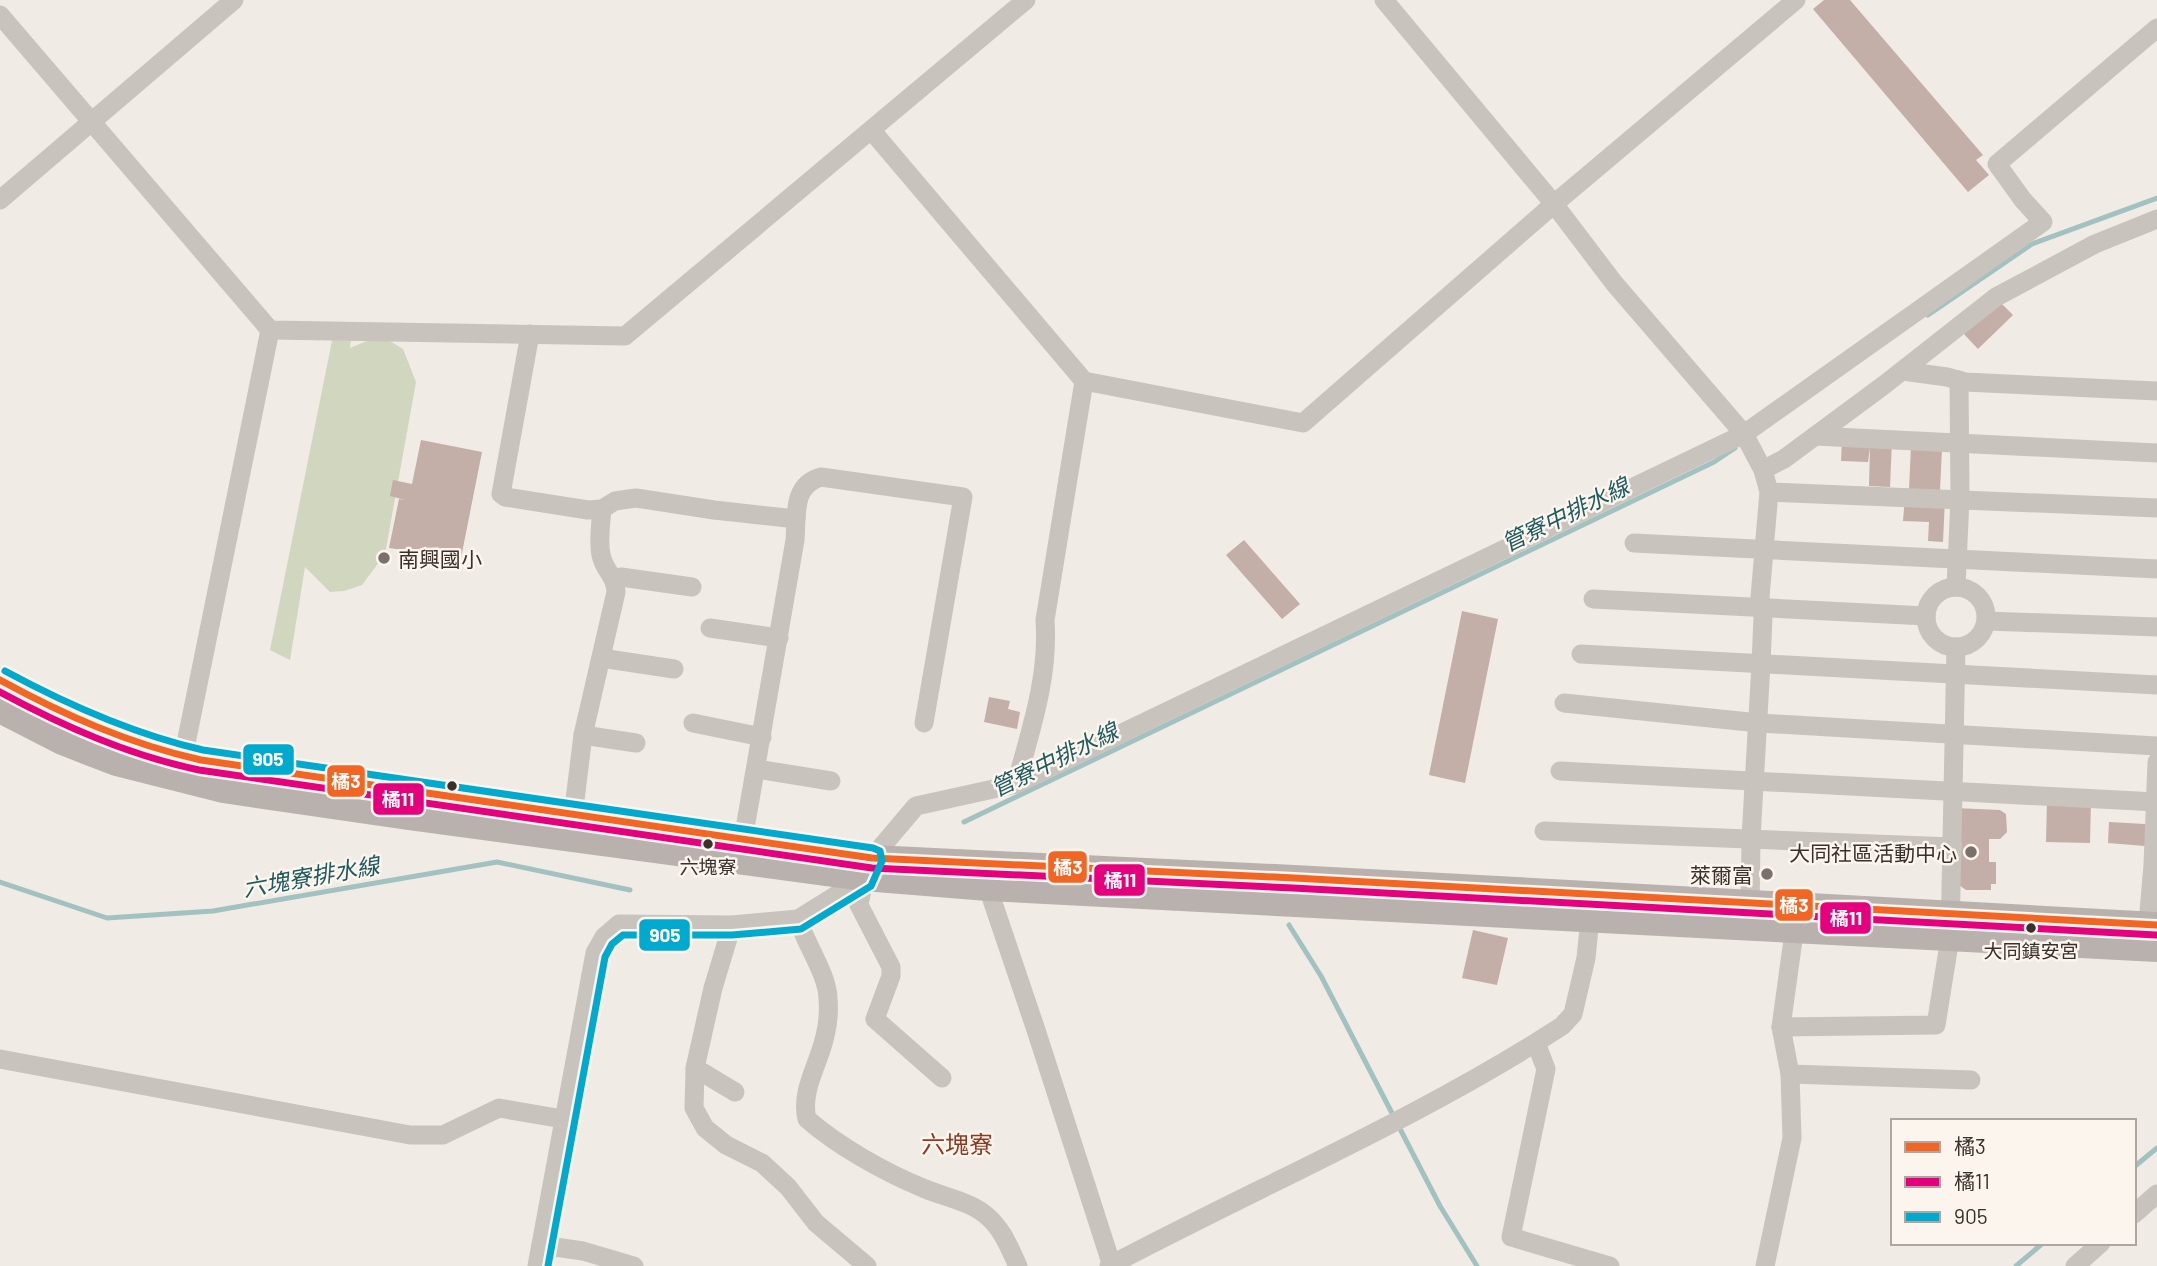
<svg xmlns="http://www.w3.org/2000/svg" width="2157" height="1266" font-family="Barlow,'Noto Sans TC',sans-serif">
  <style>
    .green { fill: #d1d6bf }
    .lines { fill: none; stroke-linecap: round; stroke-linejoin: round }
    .stream { stroke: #a1c2c1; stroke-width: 5 }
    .building { fill: #c3afa7 }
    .minor { stroke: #c9c3be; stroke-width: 19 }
    .major { stroke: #b8b1ad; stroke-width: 26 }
    .bus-1-casing { stroke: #fbf5ee; stroke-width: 12 }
    .bus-2-casing { stroke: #fbf5ee; stroke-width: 12 }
    .bus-3-casing { stroke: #fbf5ee; stroke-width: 12 }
    .bus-1 { stroke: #f26522; stroke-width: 7 }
    .bus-2 { stroke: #e5007d; stroke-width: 7 }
    .bus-3 { stroke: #00a9ce; stroke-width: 7 }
    .poi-dot { fill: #7a716c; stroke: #fbf5ee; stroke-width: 2.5 }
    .bus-dot { fill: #3b302b; stroke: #fbf5ee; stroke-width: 2.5 }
    .labels { text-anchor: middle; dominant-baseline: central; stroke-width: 5; stroke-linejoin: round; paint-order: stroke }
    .bus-label { font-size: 19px; fill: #3b302b; stroke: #fbf5ee }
    .poi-label { font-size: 21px; fill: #3b302b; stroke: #fbf5ee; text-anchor: end }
    .water-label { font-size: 23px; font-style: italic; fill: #1f5a5e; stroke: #fbf5ee }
    .quarter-label { font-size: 24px; fill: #8c3b22; stroke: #fbf5ee }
    .line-badge { stroke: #fbf5ee; stroke-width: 2.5 }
    .badge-label { font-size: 19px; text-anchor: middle; font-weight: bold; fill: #fff }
  </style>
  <rect width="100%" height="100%" fill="#f0ebe5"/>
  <path class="green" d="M333,336l18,3 -1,9 17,-7 21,-1 15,9 13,33 -31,172 -23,31 -18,6 -14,1 -25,-25 -15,93 -20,-10z"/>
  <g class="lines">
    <g class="stream">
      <path d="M1928,315l104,-71 125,-46"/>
      <path d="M964,822l750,-360 21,-14"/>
      <path d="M0,882l107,36 106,-7 284,-49 133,28"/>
      <path d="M1289,925l32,51 73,141"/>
      <path d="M1398,1125l42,81 37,60"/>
      <path d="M2134,1167l23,-19"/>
      <path d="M2016,1266l27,-23"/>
    </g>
  </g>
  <g class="building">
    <path d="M1824,0h26l133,155 -7,5 13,15 -21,17 -155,-183z"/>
    <path d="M1999,301l14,14 -35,34 -17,-18z"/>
    <path d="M1842,439l50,2 -2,46 -21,-1 1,-39 -2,15 -27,-1z"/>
    <path d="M421,440l61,12 -21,106 -72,-10 10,-49 6,1 -15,-4 3,-16 19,4z"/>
    <path d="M1911,446l31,2 -2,43 -31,-1z"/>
    <path d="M1905,497l40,2 -2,43 -15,-1 1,-19 -26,-1z"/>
    <path d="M1244,540l56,64 -18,15 -56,-64z"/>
    <path d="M1462,611l36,8 -33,164 -36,-8z"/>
    <path d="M989,697l21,4 -2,8 12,3 -3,17 -33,-7z"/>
    <path d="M2047,800l44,1 -1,42 -44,-1z"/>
    <path d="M1955,808l45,2 6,4 1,18 -7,7h-11v23h7v22h-5v6h-25l-7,-5z"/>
    <path d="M2109,822l36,2v22l-37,-3z"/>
    <path d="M1473,930l35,8 -11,47 -35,-7z"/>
  </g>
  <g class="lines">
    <g class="minor">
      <path d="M1384,0l170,204 60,79 130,151 19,36 6,22 -9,105 3,19 -2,48 -10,174 -1,77"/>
      <path d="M0,15l270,315 355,6 401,-336"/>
      <path d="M872,131l212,250 219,42 251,-219 242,-204"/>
      <path d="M0,200l234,-200"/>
      <path d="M530,334l-29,160 4,3 83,13 14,-1 13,-8 21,-3 78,12 82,9"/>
      <path d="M1903,371l44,6 18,5 192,9"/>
      <path d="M1815,436l342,17"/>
      <path d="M1763,470l21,-11 100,-74 112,-88 99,-53 62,-25"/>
      <path d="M1769,492l388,16"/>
      <path d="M1634,543l523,26"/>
      <path d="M615,580l6,-3 71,10"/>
      <path d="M1956,587l4,-88 -1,-119"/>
      <circle cx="1956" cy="617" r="30"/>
      <path d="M1593,599l333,17"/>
      <path d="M1987,621l170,6"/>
      <path d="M710,628l69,10"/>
      <path d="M1581,654l576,31"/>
      <path d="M601,658l73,11"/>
      <path d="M1564,703l195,20 398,23"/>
      <path d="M693,723l69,14"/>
      <path d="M583,735l53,8"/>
      <path d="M181,768l89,-438"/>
      <path d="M757,769l74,12"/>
      <path d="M1560,771l597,31"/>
      <path d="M1016,784c15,-55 33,-107 29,-164l39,-239"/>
      <path d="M573,816l10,-81 33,-143c-1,-18 -12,-21 -15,-37 -3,-15 0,-32 1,-46"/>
      <path d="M1544,831l409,16"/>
      <path d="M743,840l52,-300c2,-25 -3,-55 26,-63l142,20 -39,226"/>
      <path d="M988,888l48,142 76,236"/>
      <path d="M798,919c7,24 30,56 30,80 1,12 0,25 -3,37 -6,28 -25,55 -18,83 31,27 77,53 116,69 20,9 47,13 64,28 16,14 22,31 31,50"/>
      <path d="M732,925l-19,63 -18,80 -1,40 11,20 21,17 36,18 26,24 28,36 51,43"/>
      <path d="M2147,935l6,-70 4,-103"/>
      <path d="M1781,1027l155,-2 14,-87 6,-291"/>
      <path d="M1536,1043l10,26 -35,168 99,29"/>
      <path d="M0,1059l410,76h33l56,-27 64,11"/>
      <path d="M695,1068l40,24"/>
      <path d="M1790,1074l181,6"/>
      <path d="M942,1078l-67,-59 16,-43v-9l-32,-62 5,-27 8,-20 44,-52 100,-22 728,-350 299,-212 -20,-22 -26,-36 160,-136"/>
      <path d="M2134,1214l23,-20"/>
      <path d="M541,1245l42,6 51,15"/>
      <path d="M537,1266l58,-313 9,-16 15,-13 113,1 66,-6 66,-41"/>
      <path d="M1109,1266c151,-80 309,-147 453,-240l11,-12 13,-56 5,-49"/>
      <path d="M1765,1266l27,-128 -2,-64 -9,-47 15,-109"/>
      <path d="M2075,1266l26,-23"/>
    </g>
    <g class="major">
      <path d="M0,680c58,32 120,61 184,76 22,6 46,9 69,13l619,89 422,20 863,47"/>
      <path d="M0,710l62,32 54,21 107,27 185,27 456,61 124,10 1169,61"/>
    </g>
    <defs>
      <path id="bus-1" d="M0,680c64,35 129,64 201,80l671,98 422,20 863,47"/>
      <path id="bus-2" d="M0,692c63,34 128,63 199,78l673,98 421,20 863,47"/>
      <path id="bus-3" d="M5,671c63,34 128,63 198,79l670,98 7,3 2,10 -11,25 -70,43 -69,6h-109l-11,9 -7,13 -57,309"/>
    </defs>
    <use href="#bus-1" class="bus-1-casing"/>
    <use href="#bus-2" class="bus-2-casing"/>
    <use href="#bus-3" class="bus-3-casing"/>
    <use href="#bus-1" class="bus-1"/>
    <use href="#bus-2" class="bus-2"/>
    <use href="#bus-3" class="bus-3"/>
  </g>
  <g class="poi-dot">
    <circle cx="384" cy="558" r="7"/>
    <circle cx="1971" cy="852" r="7"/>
    <circle cx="1767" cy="874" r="7"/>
  </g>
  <g class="bus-dot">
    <circle cx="452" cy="786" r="6"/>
    <circle cx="708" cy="844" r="6"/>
    <circle cx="2031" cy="928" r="6"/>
  </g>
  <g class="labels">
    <g class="bus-label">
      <text x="708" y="866">六塊寮</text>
      <text x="2031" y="950">大同鎮安宮</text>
    </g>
    <g class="poi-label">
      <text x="398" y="558" text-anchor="start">南興國小</text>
      <text x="1957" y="852">大同社區活動中心</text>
      <text x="1753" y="874">萊爾富</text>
    </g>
    <g class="water-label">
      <text transform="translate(1565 514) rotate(-26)">管寮中排水線</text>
      <text transform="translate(1054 759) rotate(-26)">管寮中排水線</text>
      <text transform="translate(311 876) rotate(-10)">六塊寮排水線</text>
    </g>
    <g class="quarter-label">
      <text x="957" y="1143">六塊寮</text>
    </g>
  </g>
  <g class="line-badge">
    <rect x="242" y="743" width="53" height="33" rx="7" fill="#00a9ce"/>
    <rect x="326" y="764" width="40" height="34" rx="7" fill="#f26522"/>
    <rect x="372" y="782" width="53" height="34" rx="7" fill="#e5007d"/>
    <rect x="1047" y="850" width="41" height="34" rx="7" fill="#f26522"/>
    <rect x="1093" y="863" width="53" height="34" rx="7" fill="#e5007d"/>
    <rect x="1774" y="888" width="40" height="34" rx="7" fill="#f26522"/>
    <rect x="1819" y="901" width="53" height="34" rx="7" fill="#e5007d"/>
    <rect x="638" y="918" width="53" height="34" rx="7" fill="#00a9ce"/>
  </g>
  <g class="badge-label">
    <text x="268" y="766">905</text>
    <text x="346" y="788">橘3</text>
    <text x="398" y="806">橘11</text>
    <text x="1068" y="874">橘3</text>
    <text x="1120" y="887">橘11</text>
    <text x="1794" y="912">橘3</text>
    <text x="1846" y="925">橘11</text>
    <text x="665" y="942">905</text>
  </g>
  <rect x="1891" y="1119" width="245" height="126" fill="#fbf5ee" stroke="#aea6a0" stroke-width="2"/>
  <rect x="1905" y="1142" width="35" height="10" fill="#f26522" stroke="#aea6a0" stroke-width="2"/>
  <text x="1954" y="1154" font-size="21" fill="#3b302b">橘3</text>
  <rect x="1905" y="1177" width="35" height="10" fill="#e5007d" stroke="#aea6a0" stroke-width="2"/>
  <text x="1954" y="1189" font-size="21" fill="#3b302b">橘11</text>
  <rect x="1905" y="1212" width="35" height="10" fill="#00a9ce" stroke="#aea6a0" stroke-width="2"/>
  <text x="1954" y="1224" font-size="21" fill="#3b302b">905</text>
</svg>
